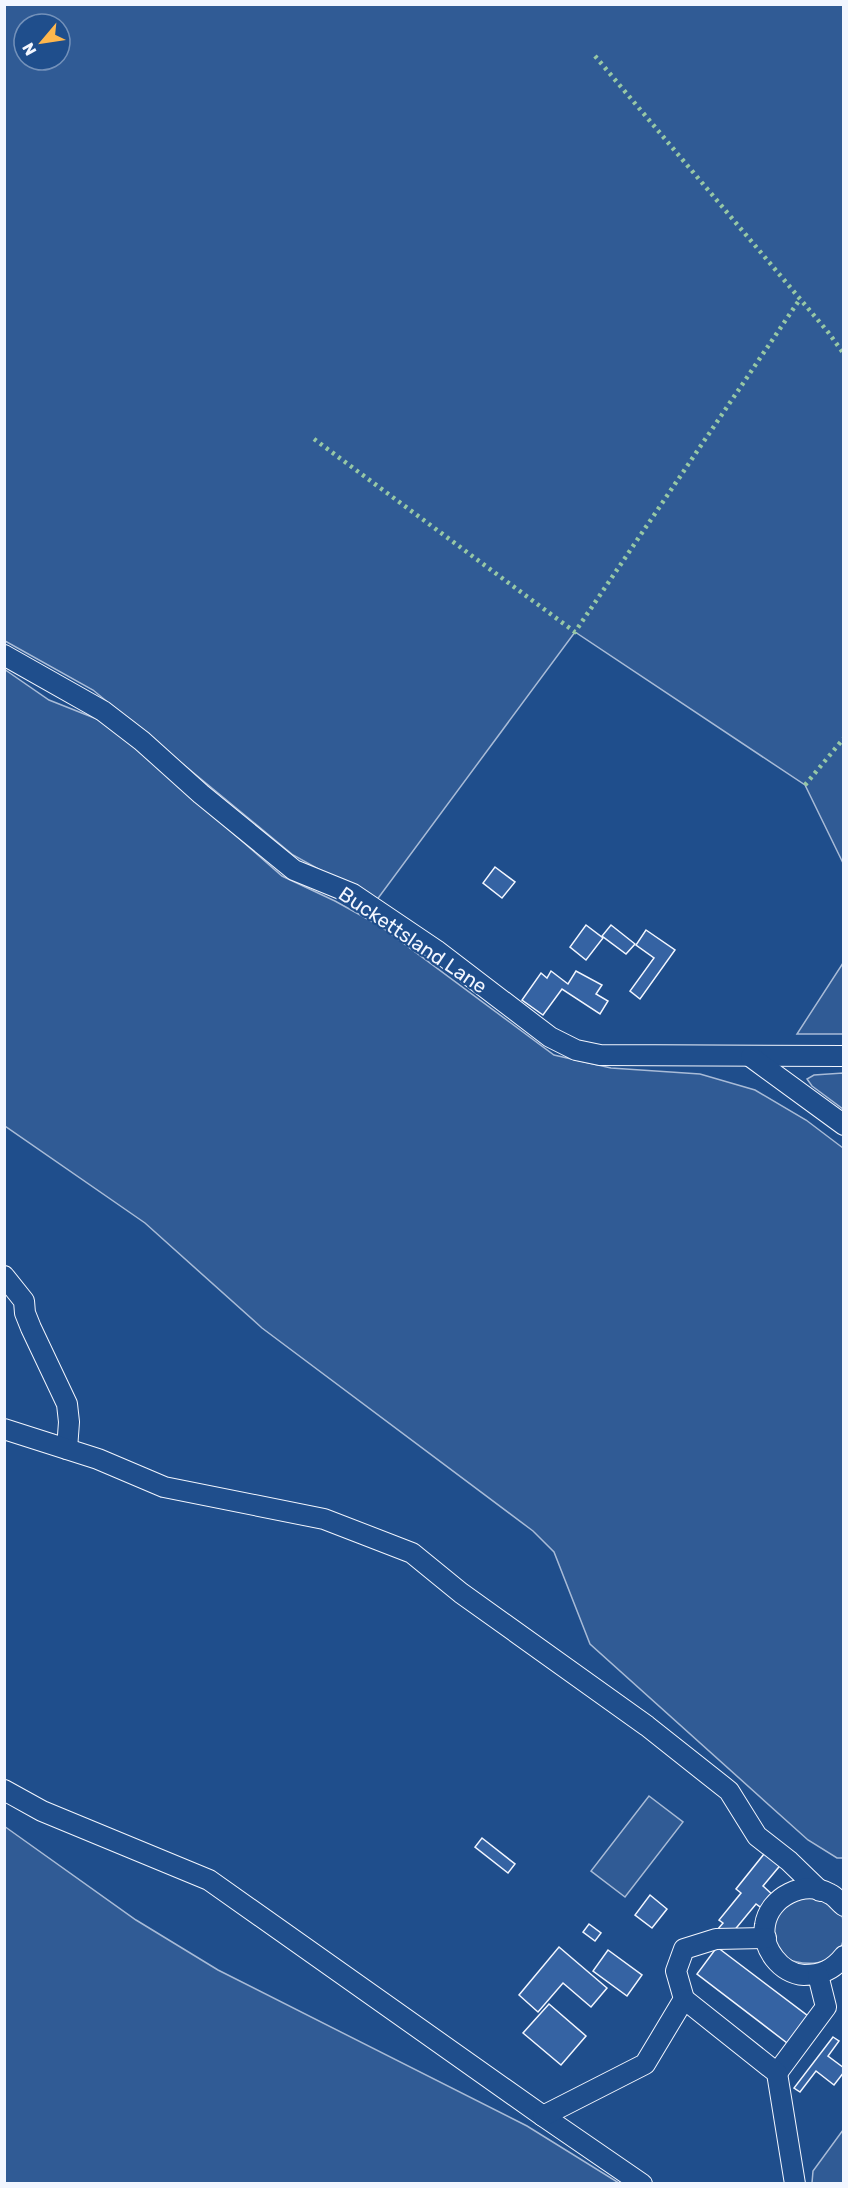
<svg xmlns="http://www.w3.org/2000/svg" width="848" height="2188" font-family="Rubik,sans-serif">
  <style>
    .green { fill: #305b95; stroke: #a8bbd7; stroke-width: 1.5; fill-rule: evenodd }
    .building { fill: #3563a3; stroke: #f2f6ff; stroke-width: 1.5 }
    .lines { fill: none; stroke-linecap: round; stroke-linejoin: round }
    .minor-casing { stroke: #f2f6ff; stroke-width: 22 }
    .minor { stroke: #1f4e8c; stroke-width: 20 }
    .hedge { stroke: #97c8a6; stroke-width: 4.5; stroke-dasharray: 3 4.5; stroke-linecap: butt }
    .labels { text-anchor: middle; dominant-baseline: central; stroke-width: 4.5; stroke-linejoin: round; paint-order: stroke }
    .street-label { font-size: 20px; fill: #f2f6ff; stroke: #1f4e8c }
  </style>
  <rect width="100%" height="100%" fill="#1f4e8c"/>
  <g class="green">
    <path d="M5,5h838v858l-38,-78 -230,-153 -199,269 -83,-46 -200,-165 -88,-49zM24,24h36v36h-36z"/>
    <path d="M4,669l45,31 58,23 175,153 53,25 45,25 174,129 57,13 89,6 55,16 51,30 37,28v710h-6l-29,-18 -218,-196 -36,-92 -21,-21 -271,-203 -117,-105 -140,-97z"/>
    <path d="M843,963v71h-46z"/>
    <path d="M843,1073v36l-31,-23 -5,-7 7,-4z"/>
    <path d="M649,1796l34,26 -58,75 -34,-26z"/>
    <path d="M4,1826l132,94 82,50 309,156 92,57h-614z"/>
    <path d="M799,1891c10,4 33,11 39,18 5,5 5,10 5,17 0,5 1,10 0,15 -5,27 -46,27 -64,13l-9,-33z"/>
    <path d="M843,2130v53h-31l1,-12z"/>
  </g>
  <g class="building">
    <path d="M495,867l20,15 -13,16 -19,-15z"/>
    <path d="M586,925l17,13 -17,22 -16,-13z"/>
    <path d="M611,925l24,19 -9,10 -24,-18z"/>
    <path d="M646,930l29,20 -35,49 -10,-8 24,-33 -18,-13z"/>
    <path d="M551,971l17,13 8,-13 26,14 -6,9 12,7 -8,13 -38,-25 -19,26 -21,-15 19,-27 6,5z"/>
    <path d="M482,1838l33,26 -7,9 -33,-26z"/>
    <path d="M768,1849l15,13 -20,24 11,10 -11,13 -7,-5 -28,34 -11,-8 6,-7 -4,-3 22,-27 -5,-4z"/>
    <path d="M650,1895l17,14 -15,19 -17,-13z"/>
    <path d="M589,1924l12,9 -6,8 -12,-9z"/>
    <path d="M559,1947l48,41 -16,19 -28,-24 -25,29 -19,-17z"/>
    <path d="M717,1947l95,72 -21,27 -94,-72z"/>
    <path d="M608,1950l34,25 -15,21 -34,-25z"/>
    <path d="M549,2004l37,32 -25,29 -38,-32z"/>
    <path d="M833,2037l6,4 -11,15 16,12v4l-10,13 -18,-14 -16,21 -6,-4z"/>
  </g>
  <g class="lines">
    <defs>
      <g id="minor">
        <path d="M4,655l99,56 39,30 59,53 93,76 59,24 83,56 114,87 26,13 24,5 244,1"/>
        <path d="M751,1057l93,68"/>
        <path d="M4,1276l20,25 1,12 6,15 36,76 2,18 -2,27"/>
        <path d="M4,1429l94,30 66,28 160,32 88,34 49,40 186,133 82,65 28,45 32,25 31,30"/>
        <path d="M4,1790l38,21 167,69 334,236 99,68"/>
        <path d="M844,1906c-5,-4 -9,-10 -14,-12 -26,-15 -61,3 -65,31 -4,23 16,49 39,50 17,0 29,-5 40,-19"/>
        <path d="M684,1999l-8,-28 8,-22 32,-10 50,-1"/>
        <path d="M777,2073l49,-66 -8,-32"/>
        <path d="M543,2116l102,-52 39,-65 93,74 18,111"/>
      </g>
    </defs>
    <use href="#minor" class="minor-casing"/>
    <use href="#minor" class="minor"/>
    <g class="hedge">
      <path d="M595,56l233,276 16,22"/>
      <path d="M314,439l261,193 225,-333"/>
      <path d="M805,785l39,-47"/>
    </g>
  </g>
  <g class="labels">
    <g class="street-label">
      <text transform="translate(413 940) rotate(34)">Buckettsland Lane</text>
    </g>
  </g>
  <rect width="848" height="2188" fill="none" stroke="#f2f6ff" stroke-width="12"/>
  <g transform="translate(42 42) rotate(241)"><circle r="28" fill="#1f4e8c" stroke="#7391ba" stroke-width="1.5"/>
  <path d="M0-4.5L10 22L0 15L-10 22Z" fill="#ffb74d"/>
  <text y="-9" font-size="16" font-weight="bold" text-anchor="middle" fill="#f2f6ff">N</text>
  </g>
</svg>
